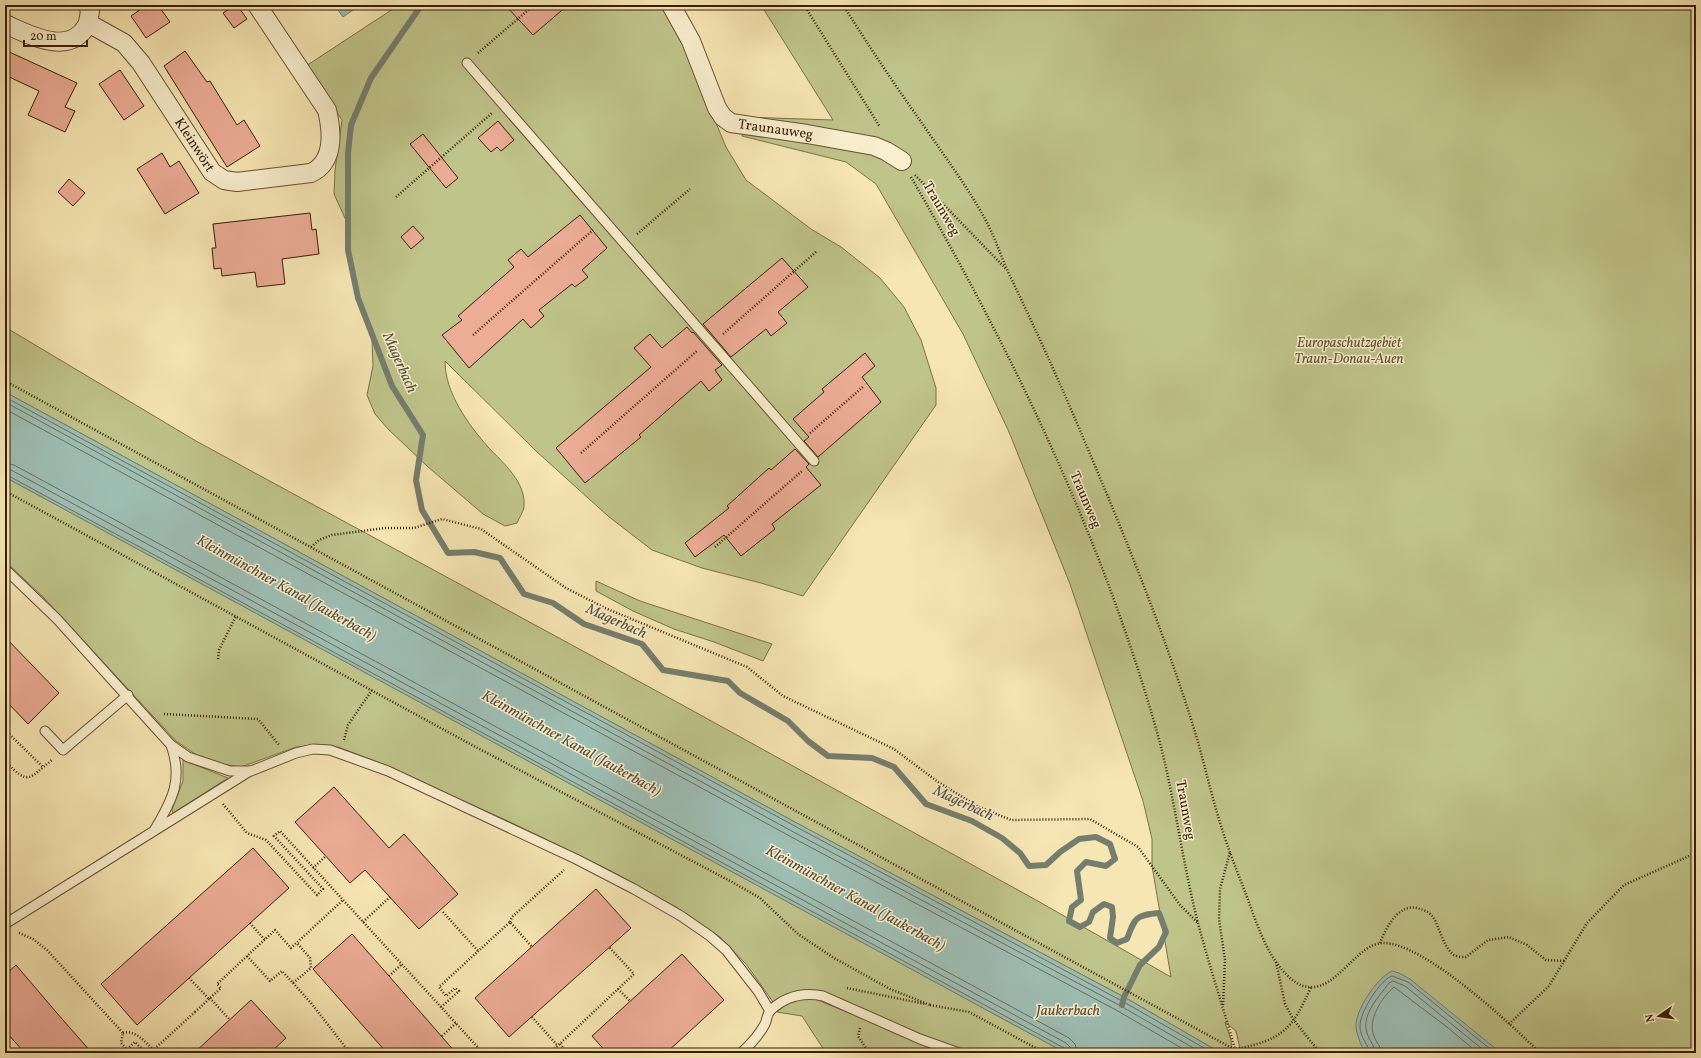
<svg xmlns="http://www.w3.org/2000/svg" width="1701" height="1058" viewBox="0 0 1701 1058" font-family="Vollkorn,serif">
<rect width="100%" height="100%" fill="#f6e6b3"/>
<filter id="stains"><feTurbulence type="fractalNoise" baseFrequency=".005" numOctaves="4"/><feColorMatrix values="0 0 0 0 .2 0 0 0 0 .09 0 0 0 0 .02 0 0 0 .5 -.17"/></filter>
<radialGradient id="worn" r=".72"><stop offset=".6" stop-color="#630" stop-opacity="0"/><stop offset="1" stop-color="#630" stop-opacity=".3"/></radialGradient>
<g fill="#bfc48a" stroke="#7c7148">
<path d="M 399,5 L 662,5 L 679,34 L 726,147 L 746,180 L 811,229 L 841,247 L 880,278 L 904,307 L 921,340 L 936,388 L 936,405 L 803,596 L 761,583 L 702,568 L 652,550 L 608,516 L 536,451 L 445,361 C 445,393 468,424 488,447 C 503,463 526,482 524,506 C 524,511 519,518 517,523 L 505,526 L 483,514 L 427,466 L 388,429 L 375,414 L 367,395 L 373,366 L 372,340 L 361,305 L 348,250 L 349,227 L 334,194 L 335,170 L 342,120 L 306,66 Z"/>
<path d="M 761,5 L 1696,5 L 1696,1053 L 1241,1053 L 1236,1031 L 1225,1022 C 1227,1031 1235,1044 1230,1053 L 1221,1053 L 1124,997 L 804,827 L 5,392 L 5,327 L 196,441 L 675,701 L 1036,900 L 1171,977 L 1152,866 L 1152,839 L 1143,801 L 1070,584 L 1009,432 L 963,334 L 876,184 L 846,162 L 742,136 L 742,117 L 833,120 Z"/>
<path d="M 5,477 L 1066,1053 L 971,1053 L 924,1037 L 814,990 L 804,991 L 773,1002 L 746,964 L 720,937 L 676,907 L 611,871 L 514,824 L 375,761 L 338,747 L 318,745 L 296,747 L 241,767 L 220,764 L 198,756 L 176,741 L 44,598 L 5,561 Z"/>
<path d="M 596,581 L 640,601 L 772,644 L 763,661 L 714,642 L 674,629 L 633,611 L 596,591 Z"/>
<path d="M 183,760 L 228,778 L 173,813 L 172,809 L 183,781 Z"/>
<path d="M 797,999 L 815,999 L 948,1053 L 826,1053 L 802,1016 L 777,1012 L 788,1003 Z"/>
</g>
<g fill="#9ebeb4" stroke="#757e6e">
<path d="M 344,5 L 360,5 L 343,17 L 338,10 Z"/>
<path d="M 5,392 L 804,827 L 1124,997 L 1221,1053 L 1066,1053 L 5,477 Z"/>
<path d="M 1392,971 L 1399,973 L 1410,979 L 1501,1053 L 1370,1053 C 1364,1051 1361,1046 1359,1039 C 1358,1035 1356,1031 1356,1027 C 1355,1010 1377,978 1392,971 Z"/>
</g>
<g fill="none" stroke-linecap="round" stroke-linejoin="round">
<g stroke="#6b6e5c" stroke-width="1">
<path d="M 5,397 L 802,830 L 1122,1001 L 1213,1053"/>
<path d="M 5,402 L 799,835 L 1119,1005 L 1202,1053"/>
<path d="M 5,409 L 797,840 L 1116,1010 L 1190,1053"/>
<path d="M 5,463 L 14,465 L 1069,1038 L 1075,1044 L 1078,1053"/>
<path d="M 5,469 L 11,470 L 1066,1043 L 1070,1047 L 1072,1053"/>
<path d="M 5,474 L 1064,1048 L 1067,1053"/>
<path d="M 1370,1053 C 1369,1046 1360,1037 1360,1027 C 1359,1013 1380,980 1392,976 L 1408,982 L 1495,1053"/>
<path d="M 1375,1053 C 1375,1046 1369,1040 1367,1033 C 1361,1014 1379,997 1389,983 L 1393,981 L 1405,986 L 1487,1053"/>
<path d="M 1381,1053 C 1381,1045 1376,1043 1374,1036 C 1367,1020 1382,997 1394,987 L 1447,1027 L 1478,1053"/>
</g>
<path stroke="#757e6e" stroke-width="6" d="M 418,5 L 418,10 L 371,78 L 351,125 L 348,153 L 348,250 L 358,298 L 392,386 L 423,435 L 416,480 L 422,510 L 448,553 L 474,552 L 500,558 L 524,594 L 553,603 L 584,624 L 642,644 L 663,670 L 728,681 L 740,693 L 788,721 L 808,741 L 828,756 L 872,758 L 894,767 L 926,804 L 972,821 L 1002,838 L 1020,853 L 1029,866 L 1046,865 L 1060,852 L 1079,839 L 1096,837 L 1110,844 L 1115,859 L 1106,866 L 1086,862 L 1077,871 L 1081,900 L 1072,907 L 1069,921 L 1080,927 L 1089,922 L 1093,912 L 1104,904 L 1112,907 L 1113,917 L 1110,938 L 1117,943 L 1127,939 C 1135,917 1136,915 1159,913 L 1166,932 L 1159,947 L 1140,965 L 1124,997 L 1122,1005"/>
</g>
<g fill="#ecac96" stroke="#381e05">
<path d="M 147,5 L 158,5 L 170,22 L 146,38 L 131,16 Z"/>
<path d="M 235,5 L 237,5 L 247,19 L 234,28 L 223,13 Z"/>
<path d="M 505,5 L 568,5 L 533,35 Z"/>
<path d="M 5,50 L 77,83 L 65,107 L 75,111 L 65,132 L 28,115 L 39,91 L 5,75 Z"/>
<path d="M 185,51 L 207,82 L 210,81 L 237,125 L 244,120 L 260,146 L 227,167 L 164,66 Z"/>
<path d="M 120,70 L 144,106 L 124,120 L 99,84 Z"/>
<path d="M 498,121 L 514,140 L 501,151 L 497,147 L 491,152 L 478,138 Z"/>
<path d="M 423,134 L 458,178 L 446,188 L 410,144 Z"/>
<path d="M 162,153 L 170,167 L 179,161 L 199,193 L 165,214 L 137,169 Z"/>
<path d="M 69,179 L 85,193 L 73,206 L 58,192 Z"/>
<path d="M 310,213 L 312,230 L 316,229 L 319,254 L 282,259 L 285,284 L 257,287 L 255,272 L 222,276 L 221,268 L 214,269 L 212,248 L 216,248 L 213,224 Z"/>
<path d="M 580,215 L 607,248 L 582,270 L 588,277 L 575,287 L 572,284 L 539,310 L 544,316 L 531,328 L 523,319 L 469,368 L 442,335 L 462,320 L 458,316 L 514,267 L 508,260 L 521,249 L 528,257 Z"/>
<path d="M 413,226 L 424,238 L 411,249 L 401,237 Z"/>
<path d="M 782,258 L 808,287 L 778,312 L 787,323 L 771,336 L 766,329 L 731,357 L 703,324 Z"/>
<path d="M 687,327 L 692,333 L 693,332 L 722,365 L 715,370 L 722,380 L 709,391 L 701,381 L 639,435 L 641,437 L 585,483 L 556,448 L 651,367 L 634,348 L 650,334 L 662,348 Z"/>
<path d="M 865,353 L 875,366 L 862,377 L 881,402 L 818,457 L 804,441 L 809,437 L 793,419 L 824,392 L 822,389 Z"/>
<path d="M 795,449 L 809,464 L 806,467 L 821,485 L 772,524 L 775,529 L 741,556 L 724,535 L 695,557 L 685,543 L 729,508 L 727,506 L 769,468 L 771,470 Z"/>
<path d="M 5,637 L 59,693 L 28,724 L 5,700 Z"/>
<path d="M 334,787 L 389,848 L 404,834 L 458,894 L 419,929 L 365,870 L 350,883 L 295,822 Z"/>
<path d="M 253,848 L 289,888 L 137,1025 L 101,984 Z"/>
<path d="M 596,889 L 631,928 L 509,1037 L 475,998 Z"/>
<path d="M 352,934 L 389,976 L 456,1053 L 387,1053 L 313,969 Z"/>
<path d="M 682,954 L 724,1000 L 666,1053 L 607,1053 L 592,1036 Z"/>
<path d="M 16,965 L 56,1012 L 92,1053 L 25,1053 L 14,1041 L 5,1030 L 5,975 Z"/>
<path d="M 251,1000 L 286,1038 L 270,1053 L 194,1053 Z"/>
</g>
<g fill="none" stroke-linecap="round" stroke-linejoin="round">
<g stroke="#685030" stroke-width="11">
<g id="service">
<path d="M 467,63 L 814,461"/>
<path d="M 5,569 L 57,619 L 171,745 L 188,757 L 230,771 L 251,771 L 296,753 L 313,749 L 330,750 L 388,771 L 576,859 L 634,889 L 681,916 L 710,936 L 726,950 L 758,991 L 770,1011"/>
<path d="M 45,731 L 63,750 L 128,695"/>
<path d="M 155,829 C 173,799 183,779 171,745"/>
<path d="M 5,924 L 250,771"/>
<path d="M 741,1053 C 750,1045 759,1035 765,1024 C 767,1020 767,1013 771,1010 C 786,996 803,992 823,996 L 920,1039 L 959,1053"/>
</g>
</g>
<g stroke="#685030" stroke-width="20">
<g id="minor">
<path d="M 88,5 L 90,11 L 88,23"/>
<path id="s1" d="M 671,5 L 691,41 L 717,108 L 723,117 L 731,123 L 807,134 L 874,146 L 886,151 L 902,161"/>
<path id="s2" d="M 5,24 C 30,35 71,58 88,23 L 124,43 L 141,63 L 212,172 L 224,180 L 237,182 L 311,173 C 335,162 332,131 327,110 L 257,5"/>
</g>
</g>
<g stroke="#381e05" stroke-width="2.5" stroke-dasharray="1 2" stroke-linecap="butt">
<path d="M 804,5 L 880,127"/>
<path d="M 843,5 C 869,46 896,87 924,126 C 945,157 967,186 985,219 C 995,237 1001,257 1010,276 C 1034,326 1057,376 1079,428 C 1121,527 1163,628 1195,732 C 1205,765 1212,799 1223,832 C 1230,854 1239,876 1247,897 C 1257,924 1267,957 1289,977 C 1328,1013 1352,943 1383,943 C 1423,942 1511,1024 1540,1053"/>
<path d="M 478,53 L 534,5"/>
<path d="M 915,175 L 1006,269"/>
<path d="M 911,177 C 1012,352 1099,531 1155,725 C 1174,790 1181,857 1198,923 C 1209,965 1223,1007 1235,1049"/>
<path d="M 396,197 L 492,113"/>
<path d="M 637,234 L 690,189"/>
<path d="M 723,334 L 817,251"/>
<path d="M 473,335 L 593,230"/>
<path d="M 5,381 L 1241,1053"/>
<path d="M 810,433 L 864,386"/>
<path d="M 581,453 L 698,350"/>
<path d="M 5,491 L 472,745 L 732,882 L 760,898 L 798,934 L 834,958 L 890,989 L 930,1005"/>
<path d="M 311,547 L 319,540 L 332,535 L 385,528 L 414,528 L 442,519 L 481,529 L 566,588 L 605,608 L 747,667 L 783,696 L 894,749 L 938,782 L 977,806 L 1011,820 L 1090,819 L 1138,847 L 1180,905 L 1198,923"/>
<path d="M 715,547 L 802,471"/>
<path d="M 218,659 L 219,650 L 236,616"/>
<path d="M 164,714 L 258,719 L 279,745"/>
<path d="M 5,730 L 43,767"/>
<path d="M 344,740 L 348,725 L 372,690"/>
<path d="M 5,761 C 29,786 28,779 52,760"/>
<path d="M 223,804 L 247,833 L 266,840 L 317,895 L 323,889 L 274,836 L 280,831 L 483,1053"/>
<path d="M 313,868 L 326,856"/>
<path d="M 443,912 L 478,951"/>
<path d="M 363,922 L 390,897"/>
<path d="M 510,922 L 512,917 L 564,870"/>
<path d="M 250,923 L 265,940"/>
<path d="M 19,933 L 33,939 L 47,950 L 123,1033 L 121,1043 L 130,1053"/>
<path d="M 1380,943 C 1386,927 1400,901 1420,909 C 1425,910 1430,913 1433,917 C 1440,928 1443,947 1454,955 C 1457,957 1463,957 1466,957 L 1488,940 L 1509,937 L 1527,945 L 1546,960 L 1564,961"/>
<path d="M 247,956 L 270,981 L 282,971 L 293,983 L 311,968 L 310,958 L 297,943"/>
<path d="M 1276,962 L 1285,1004 L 1293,1019 L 1320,1053"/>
<path d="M 389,976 L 402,964"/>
<path d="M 189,978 L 209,999"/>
<path d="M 293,983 L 311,1003 L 350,1053"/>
<path d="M 847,988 L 925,1004"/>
<path d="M 618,989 L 630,1001"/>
<path d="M 210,998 L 230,1020"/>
<path d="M 930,1005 L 969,1012 L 1045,1053"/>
<path d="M 1223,1005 L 1225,960 L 1219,919 L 1220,889 L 1230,852"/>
<path d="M 441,1007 L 459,991 L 455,988 L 446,996 L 439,987 L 510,922 L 532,947"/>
<path d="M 195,1012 L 221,988 L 217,984 L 275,930 L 291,948 L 343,900"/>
<path d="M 532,1017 L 558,1046"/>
<path d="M 1509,1024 L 1549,986 L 1587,923 L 1624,885 L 1696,853"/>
<path d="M 860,1028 L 858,1036 L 869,1053"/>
<path d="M 123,1033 C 137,1029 147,1045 157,1053"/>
<path d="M 442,1036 L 456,1023"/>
<path d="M 5,1037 L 8,1034"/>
<path d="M 560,1044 L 568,1053"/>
<path d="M 127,1049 L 135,1042 L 146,1053"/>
<path d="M 1236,1049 C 1282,1040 1292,1030 1311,987"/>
<path d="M 550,1053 L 634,974 L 609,947"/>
</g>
<use href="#service" stroke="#f9efce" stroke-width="9"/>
<use href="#minor" stroke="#f9efce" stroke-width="18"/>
<path stroke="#381e05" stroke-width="2.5" stroke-dasharray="1 2" stroke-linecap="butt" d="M 150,1053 L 195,1012"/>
</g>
<g text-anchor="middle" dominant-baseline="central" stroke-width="3" stroke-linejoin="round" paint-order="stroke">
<g font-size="14" fill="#381e05" stroke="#f9efce">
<text stroke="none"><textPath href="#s1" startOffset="179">Traunauweg</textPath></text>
<text stroke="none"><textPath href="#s2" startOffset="259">Kleinwört</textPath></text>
<text transform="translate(941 209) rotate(60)">Traunweg</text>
<text transform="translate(1085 500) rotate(67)">Traunweg</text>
<text transform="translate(1185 810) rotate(80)">Traunweg</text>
</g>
<g font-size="14" font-style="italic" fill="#60502d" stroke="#f9efce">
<text x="1349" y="343">Europaschutzgebiet<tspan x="1349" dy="16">Traun-Donau-Auen</tspan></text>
</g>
<g font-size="15" font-style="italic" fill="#574e3a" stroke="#f9efce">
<text transform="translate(399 363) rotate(66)">Magerbach</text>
<text transform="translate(286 589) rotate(29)">Kleinmünchner Kanal (Jaukerbach)</text>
<text transform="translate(616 622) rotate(24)">Magerbach</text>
<text transform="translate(571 744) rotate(29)">Kleinmünchner Kanal (Jaukerbach)</text>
<text transform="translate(963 804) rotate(25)">Magerbach</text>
<text transform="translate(855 899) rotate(29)">Kleinmünchner Kanal (Jaukerbach)</text>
<text x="1068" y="1011">Jaukerbach</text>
</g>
</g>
<rect width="1701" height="1058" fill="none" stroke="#f6e6b3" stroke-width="20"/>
<rect x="6" y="6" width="1689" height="1046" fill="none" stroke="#381e05" stroke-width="2"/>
<rect x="10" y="10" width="1681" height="1038" fill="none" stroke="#381e05"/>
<g transform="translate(1659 1016) rotate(257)" stroke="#f9efce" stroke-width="3" paint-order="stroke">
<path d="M0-3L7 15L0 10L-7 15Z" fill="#381e05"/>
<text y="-6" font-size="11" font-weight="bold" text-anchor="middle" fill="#381e05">N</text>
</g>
<path d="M24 40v6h63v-6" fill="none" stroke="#381e05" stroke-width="2"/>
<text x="30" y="40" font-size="12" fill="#381e05" stroke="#f9efce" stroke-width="3" paint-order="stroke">20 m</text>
<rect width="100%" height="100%" filter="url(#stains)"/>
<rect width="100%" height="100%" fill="url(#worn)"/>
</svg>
